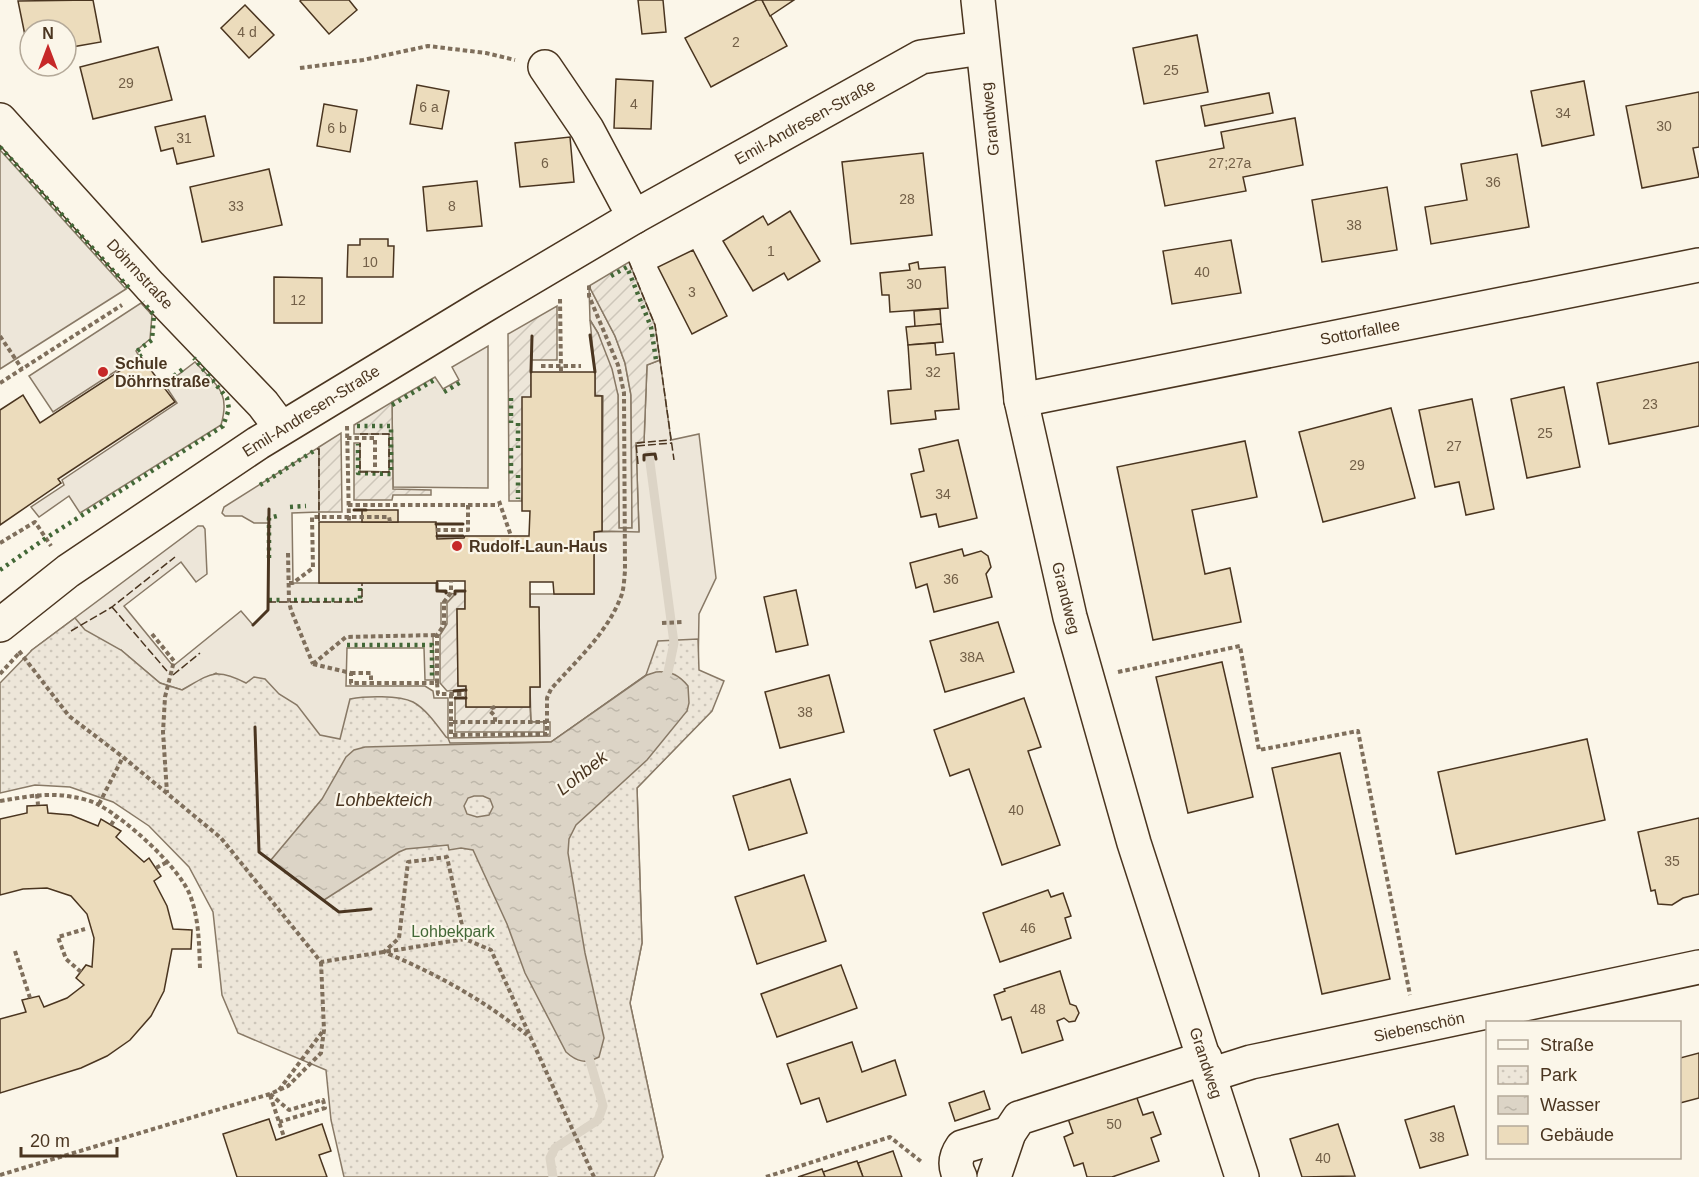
<svg xmlns="http://www.w3.org/2000/svg" width="1699" height="1177" viewBox="0 0 1699 1177" font-family="Arial,sans-serif">
<defs>
<pattern id="park-dots" width="8" height="8" patternUnits="userSpaceOnUse" patternTransform="scale(1.5)"><rect width="8" height="8" fill="#ede6d9"/><path d="M2 2h.1M6 6h.1" fill="none" stroke="#cdc6ba" stroke-width="1.8" stroke-linecap="round"/></pattern>
<pattern id="garden-furrows" width="10" height="10" patternUnits="userSpaceOnUse" patternTransform="scale(1.5)"><rect width="10" height="10" fill="#ede6d9"/><path d="M-1 1l2-2M0 10L10 0M9 11l2-2" fill="none" stroke="#cdc6ba"/></pattern>
<pattern id="water-ripples" width="26" height="14" patternUnits="userSpaceOnUse" patternTransform="scale(1.5)"><rect width="26" height="14" fill="#dcd4c6"/><path d="M2 4q2-2 4 0t4 0M15 11q2-2 4 0t4 0" fill="none" stroke="#beb7aa"/></pattern>
</defs>
<rect width="100%" height="100%" fill="#fbf6e9"/>
<g fill="#ede6d9" stroke="#887966" stroke-width="1.5">
<path d="M 0,150 L 126,289 L 0,369 Z"/>
<path d="M 589,286 L 615,336 L 625,363 L 631,395 L 632,528 L 619,528 L 618,395 L 598,333 L 590,320 Z"/>
<path d="M 141,303 L 152,315 L 150,339 L 136,351 L 139,356 L 53,412 L 29,376 Z"/>
<path d="M 488,346 L 488,488 L 393,487 L 392,402 L 435,377 L 443,389 L 459,380 L 452,367 Z"/>
<path d="M 660,360 L 671,440 L 699,434 L 716,578 L 699,614 L 698,671 L 711,711 L 637,788 L 642,943 L 630,1003 L 663,1157 L 654,1177 L 602,1086 L 646,675 L 551,742 L 346,757 L 216,673 L 182,690 L 160,683 L 121,650 L 32,650 L 198,526 L 203,526 L 205,529 L 207,574 L 196,582 L 181,562 L 124,606 L 173,666 L 241,611 L 253,625 L 268,610 L 268,523 L 254,523 L 242,516 L 225,516 L 222,513 L 224,507 L 319,447 L 319,512 L 292,513 L 293,583 L 437,583 L 437,591 L 455,594 L 447,603 L 441,603 L 441,624 L 447,624 L 440,635 L 433,636 L 434,680 L 425,680 L 424,648 L 347,648 L 346,686 L 425,686 L 433,691 L 434,698 L 448,698 L 448,738 L 550,736 L 550,722 L 531,722 L 530,687 L 540,687 L 539,608 L 530,607 L 530,594 L 594,594 L 594,532 L 639,531 L 636,443 L 644,442 L 647,365 Z"/>
<path d="M 195,362 C 216,385 231,391 221,425 L 80,513 L 69,496 L 39,517 L 31,507 L 64,485 L 62,480 L 177,403 L 165,385 Z"/>
</g>
<path fill="url(#park-dots)" stroke="#887966" stroke-width="1.5" d="M 75,618 L 85,630 L 121,650 L 160,683 L 182,690 C 210,674 215,667 246,683 L 254,677 L 265,679 L 279,694 L 297,705 L 320,735 L 340,739 L 350,699 C 365,696 399,695 413,702 C 426,709 437,725 446,737 L 448,738 L 450,743 L 551,742 L 646,675 L 658,641 L 698,639 L 699,670 L 724,681 L 712,711 L 637,788 L 642,943 L 630,1003 L 663,1157 L 654,1177 L 344,1177 L 331,1120 L 326,1070 L 238,1033 L 222,995 L 213,912 L 189,867 L 149,826 L 113,802 L 70,787 L 35,785 L 0,793 L 0,683 L 32,650 Z"/>
<g fill="url(#garden-furrows)" stroke="#887966" stroke-width="1.5">
<path d="M 629,262 L 655,325 L 660,360 L 647,365 L 644,442 L 636,443 L 639,532 L 602,531 L 603,396 L 595,395 L 595,372 L 590,320 L 598,333 L 612,369 L 618,395 L 619,528 L 632,528 L 631,395 L 625,363 L 615,336 L 589,286 Z"/>
<path d="M 557,306 L 557,360 L 531,360 L 531,397 L 522,501 L 509,501 L 508,334 Z"/>
<path d="M 392,402 L 393,489 L 431,490 L 431,495 L 393,495 L 392,500 L 354,500 L 354,443 L 360,443 L 360,471 L 389,472 L 389,434 L 354,434 L 354,425 Z"/>
<path d="M 341,433 L 342,512 L 319,512 L 319,447 Z"/>
<path d="M 455,591 L 465,591 L 465,609 L 457,609 L 458,686 L 466,686 L 466,690 L 447,691 L 440,683 L 440,635 L 447,624 L 447,603 L 455,594 Z"/>
<path d="M 455,698 L 466,698 L 466,707 L 530,707 L 531,722 L 544,722 L 544,732 L 455,732 Z"/>
</g>
<path fill="url(#water-ripples)" stroke="#887966" stroke-width="1.5" fill-rule="evenodd" d="M 656,672 C 671,671 679,675 688,686 L 689,703 L 687,711 L 647,760 L 576,825 L 569,839 L 568,853 L 585,953 L 604,1038 L 599,1057 C 586,1064 577,1062 566,1052 L 525,973 L 507,924 L 473,850 L 461,848 L 449,850 L 448,845 L 406,849 L 399,852 L 324,900 L 271,860 L 322,799 L 346,757 L 354,750 L 365,747 L 551,742 L 647,675 ZM 474,796 L 483,796 L 490,799 L 493,807 L 489,815 L 477,817 L 467,814 L 464,806 L 468,798 Z"/>
<g fill="none" stroke-linecap="round" stroke-linejoin="round">
<g stroke="#dcd4c6" stroke-width="9">
<path d="M 649,455 L 674,643 L 668,672 L 661,682"/>
<path d="M 553,1177 L 550,1158 L 555,1148 L 598,1120 L 603,1106 L 587,1051"/>
</g>
</g>
<g fill="#ecdcbc" stroke="#4a3520" stroke-width="1.5">
<path d="M 93,0 L 101,42 L 66,48 L 66,30 L 30,30 L 29,55 L 18,1 Z"/>
<path d="M 301,0 L 349,0 L 357,10 L 329,34 L 300,1 Z"/>
<path d="M 638,0 L 663,0 L 666,32 L 642,34 Z"/>
<path d="M 757,0 L 762,0 L 787,46 L 711,87 L 685,38 Z"/>
<path d="M 762,0 L 794,0 L 770,16 Z"/>
<path d="M 245,5 L 274,35 L 249,58 L 221,28 Z"/>
<path d="M 1197,35 L 1208,92 L 1144,104 L 1133,48 Z"/>
<path d="M 158,47 L 172,100 L 93,119 L 80,67 Z"/>
<path d="M 616,79 L 653,81 L 651,129 L 614,128 Z"/>
<path d="M 1584,81 L 1594,135 L 1542,146 L 1531,91 Z"/>
<path d="M 417,85 L 449,91 L 442,129 L 410,124 Z"/>
<path d="M 1699,92 L 1699,147 L 1693,148 L 1699,177 L 1642,188 L 1626,106 Z"/>
<path d="M 1269,93 L 1273,113 L 1205,126 L 1201,106 Z"/>
<path d="M 324,104 L 357,110 L 350,152 L 317,146 Z"/>
<path d="M 205,116 L 214,156 L 177,164 L 173,148 L 161,151 L 155,127 Z"/>
<path d="M 1295,118 L 1303,165 L 1243,177 L 1246,191 L 1165,206 L 1156,161 L 1224,148 L 1221,132 Z"/>
<path d="M 570,137 L 574,182 L 520,187 L 515,143 Z"/>
<path d="M 923,153 L 932,235 L 851,244 L 842,162 Z"/>
<path d="M 1517,154 L 1529,227 L 1431,244 L 1425,207 L 1467,200 L 1461,164 Z"/>
<path d="M 269,169 L 282,225 L 202,242 L 190,187 Z"/>
<path d="M 477,181 L 482,226 L 427,231 L 423,187 Z"/>
<path d="M 1387,187 L 1397,250 L 1322,262 L 1312,200 Z"/>
<path d="M 790,211 L 820,261 L 788,280 L 784,273 L 753,291 L 723,241 L 763,216 L 768,225 Z"/>
<path d="M 360,239 L 388,239 L 388,246 L 394,246 L 393,277 L 347,277 L 348,245 L 360,245 Z"/>
<path d="M 1231,240 L 1241,293 L 1172,304 L 1163,251 Z"/>
<path d="M 693,250 L 727,316 L 692,334 L 658,267 Z"/>
<path d="M 918,262 L 919,269 L 945,267 L 948,308 L 890,312 L 889,295 L 882,295 L 880,273 L 910,270 L 909,264 Z"/>
<path d="M 274,277 L 322,278 L 322,323 L 274,323 Z"/>
<path d="M 940,309 L 941,324 L 915,327 L 914,311 Z"/>
<path d="M 941,324 L 943,342 L 908,345 L 906,327 Z"/>
<path d="M 935,343 L 936,355 L 954,353 L 959,409 L 935,411 L 936,419 L 891,424 L 888,391 L 911,389 L 908,345 Z"/>
<path d="M 141,357 L 175,402 L 58,479 L 61,483 L 0,525 L 0,410 L 23,395 L 40,423 Z"/>
<path d="M 1699,362 L 1699,426 L 1609,444 L 1597,383 Z"/>
<path d="M 531,372 L 595,372 L 595,396 L 602,396 L 602,531 L 594,532 L 594,594 L 554,594 L 553,582 L 530,582 L 530,607 L 539,607 L 540,687 L 530,687 L 530,707 L 466,707 L 466,686 L 458,686 L 457,609 L 465,609 L 465,581 L 437,581 L 437,583 L 319,583 L 319,522 L 436,522 L 437,539 L 464,538 L 465,536 L 529,536 L 530,511 L 522,511 L 522,397 L 531,397 Z"/>
<path d="M 1564,387 L 1580,467 L 1527,478 L 1511,399 Z"/>
<path d="M 1472,399 L 1494,509 L 1466,515 L 1459,482 L 1435,487 L 1419,410 Z"/>
<path d="M 1391,408 L 1415,498 L 1323,522 L 1299,432 Z"/>
<path d="M 958,440 L 977,518 L 939,527 L 936,514 L 921,517 L 911,474 L 924,471 L 919,449 Z"/>
<path d="M 1245,441 L 1257,497 L 1192,510 L 1205,574 L 1230,568 L 1241,622 L 1153,640 L 1117,467 Z"/>
<rect x="362" y="510" width="36" height="12"/>
<path d="M 962,549 L 964,556 L 981,551 L 988,556 L 991,567 L 986,574 L 992,597 L 934,612 L 927,584 L 916,588 L 910,563 Z"/>
<path d="M 796,590 L 808,645 L 776,652 L 764,597 Z"/>
<path d="M 998,622 L 1014,672 L 945,692 L 930,641 Z"/>
<path d="M 1222,662 L 1253,797 L 1188,813 L 1156,677 Z"/>
<path d="M 829,675 L 844,732 L 780,748 L 765,692 Z"/>
<path d="M 1024,698 L 1041,747 L 1028,751 L 1060,845 L 1002,865 L 969,769 L 950,776 L 934,730 Z"/>
<path d="M 1587,739 L 1605,820 L 1456,854 L 1438,772 Z"/>
<path d="M 1340,753 L 1390,979 L 1322,994 L 1272,768 Z"/>
<path d="M 790,779 L 807,833 L 749,850 L 733,796 Z"/>
<path d="M 47,805 L 48,813 L 71,815 L 98,826 L 101,819 L 121,831 L 116,837 L 144,862 L 149,858 L 161,876 L 154,881 L 167,906 L 173,929 L 192,930 L 191,949 L 172,949 L 164,991 L 151,1016 L 130,1040 L 107,1056 L 81,1068 L 0,1093 L 0,1019 L 26,1012 L 22,1000 L 39,996 L 44,1007 L 67,998 L 84,985 L 76,978 L 86,965 L 92,967 L 94,938 L 87,914 L 71,896 L 47,888 L 23,889 L 0,895 L 0,819 L 27,813 L 27,806 Z"/>
<path d="M 1699,818 L 1699,894 L 1683,898 L 1672,905 L 1658,904 L 1655,890 L 1651,891 L 1638,832 Z"/>
<path d="M 804,875 L 826,941 L 757,964 L 735,897 Z"/>
<path d="M 1048,890 L 1051,897 L 1063,893 L 1071,916 L 1065,918 L 1071,938 L 1000,962 L 983,913 Z"/>
<path d="M 841,965 L 857,1008 L 777,1037 L 761,994 Z"/>
<path d="M 1060,971 L 1070,1004 L 1076,1006 L 1079,1013 L 1075,1021 L 1069,1022 L 1064,1018 L 1057,1021 L 1063,1040 L 1022,1053 L 1011,1017 L 1002,1020 L 994,995 L 1005,991 L 1004,989 Z"/>
<path d="M 852,1042 L 862,1072 L 895,1060 L 906,1095 L 827,1122 L 819,1098 L 801,1104 L 787,1064 Z"/>
<path d="M 1699,1053 L 1699,1098 L 1680,1103 L 1680,1058 Z"/>
<path d="M 1133,1087 L 1143,1115 L 1153,1112 L 1161,1134 L 1151,1138 L 1159,1161 L 1112,1177 L 1087,1177 L 1083,1163 L 1074,1166 L 1064,1137 L 1073,1133 L 1065,1110 Z"/>
<path d="M 984,1091 L 990,1109 L 955,1121 L 949,1103 Z"/>
<path d="M 1454,1106 L 1468,1155 L 1420,1168 L 1405,1120 Z"/>
<path d="M 269,1119 L 276,1140 L 322,1124 L 331,1151 L 319,1155 L 327,1177 L 237,1177 L 223,1134 Z"/>
<path d="M 1338,1124 L 1355,1176 L 1302,1177 L 1290,1139 Z"/>
<path d="M 893,1151 L 902,1177 L 863,1177 L 858,1163 Z"/>
<path d="M 857,1161 L 863,1177 L 825,1177 L 823,1172 Z"/>
<path d="M 822,1169 L 825,1177 L 798,1177 Z"/>
</g>
<g fill="none" stroke-linecap="round" stroke-linejoin="round">
<g stroke="#4a3520" stroke-width="36">
<g id="minor">
<path d="M 978,0 L 1021,400 L 1070,617 L 1134,843 L 1242,1177"/>
<path d="M 545,67 L 587,129 L 634,217"/>
<path d="M 0,120 L 150,286 L 263,404 L 281,428"/>
<path d="M 1021,400 L 1699,265"/>
<path d="M 0,625 L 68,571 L 258,443 L 482,307 L 634,217 L 921,57 L 982,48"/>
<path d="M 1210,1075 L 1251,1062 L 1699,967"/>
<path d="M 960,1177 C 954,1166 955,1157 962,1147 L 1009,1133"/>
<path d="M 994,1177 L 1009,1133 L 1019,1118 L 1205,1058"/>
</g>
</g>
<g stroke="#7f6f5c" stroke-width="4" stroke-dasharray="4.5 3" stroke-linecap="butt">
<path d="M 300,68 L 363,60 L 428,46 L 486,53 L 515,60"/>
<path d="M 560,299 L 561,372"/>
<path d="M 0,336 L 22,369"/>
<path d="M 541,366 L 581,366"/>
<path d="M 0,383 L 122,305"/>
<path d="M 347,426 L 349,522"/>
<path d="M 347,438 L 375,438 L 375,470"/>
<path d="M 499,501 L 511,536"/>
<path d="M 348,505 L 499,505"/>
<path d="M 436,530 L 468,530 L 468,505"/>
<path d="M 0,543 L 35,522 L 51,546"/>
<path d="M 288,553 L 289,602 L 291,610 L 313,664"/>
<path d="M 289,583 L 293,583 L 313,568 L 312,517 L 389,517 L 390,522"/>
<path d="M 662,623 L 683,622"/>
<path d="M 152,634 L 174,661 L 165,697 L 163,732 L 167,793"/>
<path d="M 19,651 L 69,716 L 123,757 L 221,838 L 321,962 L 465,939 L 491,950 L 594,1177"/>
<path d="M 313,664 L 351,673 L 351,683 L 437,683 L 438,694 L 466,694"/>
<path d="M 313,664 L 346,637 L 437,635"/>
<path d="M 1118,672 L 1240,646 L 1259,750 L 1358,731 L 1410,995"/>
<path d="M 351,673 L 371,673 L 371,683"/>
<path d="M 0,674 L 20,652"/>
<path d="M 437,683 L 437,635 L 444,625 L 444,602 L 451,593 L 451,581"/>
<path d="M 451,694 L 451,722 L 547,722"/>
<path d="M 495,707 L 492,708 L 490,711 L 495,716 L 495,722"/>
<path d="M 451,722 L 451,735 L 547,734 L 547,698 L 551,689 C 576,661 606,634 620,599 C 624,591 624,580 625,571 L 624,393 L 618,365 L 589,296 L 589,283"/>
<path d="M 37,794 L 38,805"/>
<path d="M 0,801 C 25,797 48,792 73,797 C 81,798 92,801 99,805 C 127,820 178,866 190,895 C 199,919 199,943 200,968"/>
<path d="M 99,804 L 123,757"/>
<path d="M 111,825 L 116,817"/>
<path d="M 156,868 L 167,862"/>
<path d="M 465,939 L 447,857 L 408,862 L 399,938 L 384,952 C 437,974 482,999 527,1035"/>
<path d="M 15,951 L 30,998"/>
<path d="M 81,972 L 66,959 L 58,937 L 85,929"/>
<path d="M 279,1090 L 323,1031"/>
<path d="M 270,1094 L 289,1110 L 323,1100 L 325,1108 L 279,1122"/>
<path d="M 270,1095 L 284,1137"/>
<path d="M 0,1175 L 270,1094 L 288,1086 L 321,1053 L 324,1030 L 321,962"/>
<path d="M 766,1177 L 890,1137 L 923,1163"/>
</g>
<use href="#minor" stroke="#fbf6e9" stroke-width="33"/>
<g stroke="#436837" stroke-width="4.5" stroke-dasharray="3 4.5" stroke-linecap="butt">
<path d="M 0,147 L 130,289"/>
<path d="M 611,276 L 627,267 L 651,327 L 656,360"/>
<path d="M 141,357 L 137,351 L 152,340 L 154,315 L 143,302"/>
<path d="M 162,385 L 183,369"/>
<path d="M 444,392 L 461,382"/>
<path d="M 511,398 L 511,423"/>
<path d="M 392,405 L 434,380"/>
<path d="M 518,423 L 518,448"/>
<path d="M 357,426 L 391,426 L 391,474 L 358,473 L 358,444"/>
<path d="M 511,448 L 511,474"/>
<path d="M 518,475 L 518,499"/>
<path d="M 260,485 L 317,449"/>
<path d="M 290,507 L 306,506"/>
<path d="M 269,558 L 269,518 L 281,515"/>
<path d="M 0,570 L 46,538 L 223,426 L 229,409 L 227,398 L 194,358"/>
<path d="M 269,600 L 284,600"/>
<path d="M 294,600 L 360,600 L 360,584"/>
<path d="M 347,645 L 432,645 L 432,677"/>
</g>
<g stroke="#4a3520" stroke-width="1.5" stroke-dasharray="8 3" stroke-linecap="butt">
<path d="M 629,262 L 655,325 L 674,460"/>
<path d="M 360,434 L 389,434 L 389,472 L 360,472 L 360,443"/>
<path d="M 637,446 L 672,443"/>
<path d="M 317,449 L 319,449 L 319,522"/>
<path d="M 638,464 L 636,443 L 671,440"/>
<path d="M 268,602 L 362,602 L 362,583"/>
<path d="M 112,607 L 167,671"/>
<path d="M 71,631 L 112,607 L 175,557"/>
<path d="M 173,675 L 200,653"/>
</g>
<g stroke="#4a3520" stroke-width="3">
<path d="M 590,335 L 595,372"/>
<path d="M 531,372 L 532,336"/>
<path d="M 644,460 L 644,455 L 655,454 L 656,459"/>
<path d="M 354,510 L 366,510"/>
<path d="M 436,524 L 463,524"/>
<path d="M 437,536 L 463,536"/>
<path d="M 437,583 L 437,591 L 446,591 L 446,593"/>
<path d="M 455,594 L 455,591 L 465,591"/>
<path d="M 253,625 L 268,610 L 269,509"/>
<path d="M 454,691 L 466,690"/>
<path d="M 455,698 L 466,698"/>
<path d="M 255,727 L 259,852 L 339,912 L 371,909"/>
</g>
</g>
<g fill="#c62828" stroke="#fbf6e9" stroke-width="2">
<circle cx="103" cy="372" r="6"/>
<circle cx="457" cy="546" r="6"/>
</g>
<g text-anchor="middle" dominant-baseline="central" stroke-width="4.5" stroke-linejoin="round" paint-order="stroke">
<g font-size="14" fill="#725f47">
<text x="247" y="32">4 d</text>
<text x="736" y="42">2</text>
<text x="1171" y="70">25</text>
<text x="126" y="83">29</text>
<text x="634" y="104">4</text>
<text x="429" y="107">6 a</text>
<text x="1563" y="113">34</text>
<text x="1664" y="126">30</text>
<text x="337" y="128">6 b</text>
<text x="184" y="138">31</text>
<text x="545" y="163">6</text>
<text x="1230" y="163">27;27a</text>
<text x="1493" y="182">36</text>
<text x="907" y="199">28</text>
<text x="236" y="206">33</text>
<text x="452" y="206">8</text>
<text x="1354" y="225">38</text>
<text x="771" y="251">1</text>
<text x="370" y="262">10</text>
<text x="1202" y="272">40</text>
<text x="914" y="284">30</text>
<text x="692" y="292">3</text>
<text x="298" y="300">12</text>
<text x="933" y="372">32</text>
<text x="1650" y="404">23</text>
<text x="1545" y="433">25</text>
<text x="1454" y="446">27</text>
<text x="1357" y="465">29</text>
<text x="943" y="494">34</text>
<text x="951" y="579">36</text>
<text x="972" y="657">38A</text>
<text x="805" y="712">38</text>
<text x="1016" y="810">40</text>
<text x="1672" y="861">35</text>
<text x="1028" y="928">46</text>
<text x="1038" y="1009">48</text>
<text x="1114" y="1124">50</text>
<text x="1437" y="1137">38</text>
<text x="1323" y="1158">40</text>
</g>
<g font-size="16" fill="#4a3520" stroke="#fbf6e9">
<text transform="translate(990 119) rotate(-96)">Grandweg</text>
<text transform="translate(805 122) rotate(-29)">Emil-Andresen-Straße</text>
<text transform="translate(140 274) rotate(47)">Döhrnstraße</text>
<text transform="translate(1360 332) rotate(-11)">Sottorfallee</text>
<text transform="translate(311 411) rotate(-32)">Emil-Andresen-Straße</text>
<text transform="translate(1066 598) rotate(76)">Grandweg</text>
<text transform="translate(1419 1027) rotate(-12)">Siebenschön</text>
<text transform="translate(1206 1063) rotate(72)">Grandweg</text>
</g>
<g font-size="16" font-weight="bold" fill="#4a3520" stroke="#fbf6e9" text-anchor="start">
<text x="115" y="363">Schule<tspan x="115" dy="18">Döhrnstraße</tspan></text>
<text x="469" y="546">Rudolf-Laun-Haus</text>
</g>
<g font-size="16" fill="#436837" stroke="#fbf6e9">
<text x="453" y="931">Lohbekpark</text>
</g>
<g font-size="18" font-style="italic" fill="#4a3520" stroke="#fbf6e9">
<text transform="translate(582 773) rotate(-38)">Lohbek</text>
<text x="384" y="800">Lohbekteich</text>
</g>
</g>
<rect x="1486" y="1021" width="195" height="138" fill="#fbf6e9" stroke="#b4a999" stroke-width="1.5"/>
<rect x="1498" y="1040" width="30" height="9" fill="#fbf6e9" stroke="#b4a999" stroke-width="1.5"/>
<text x="1540" y="1051" font-size="18" fill="#4a3520">Straße</text>
<rect x="1498" y="1066" width="30" height="18" fill="url(#park-dots)" stroke="#b4a999" stroke-width="1.5"/>
<text x="1540" y="1081" font-size="18" fill="#4a3520">Park</text>
<rect x="1498" y="1096" width="30" height="18" fill="url(#water-ripples)" stroke="#b4a999" stroke-width="1.5"/>
<text x="1540" y="1111" font-size="18" fill="#4a3520">Wasser</text>
<rect x="1498" y="1126" width="30" height="18" fill="#ecdcbc" stroke="#b4a999" stroke-width="1.5"/>
<text x="1540" y="1141" font-size="18" fill="#4a3520">Gebäude</text>
<g transform="translate(48 48)"><circle r="28" fill="#fbf6e9" stroke="#b4a999" stroke-width="1.5"/>
<path d="M0-4.5L10 22L0 15L-10 22Z" fill="#c62828"/>
<text y="-9" font-size="16" font-weight="bold" text-anchor="middle" fill="#4a3520">N</text>
</g>
<path d="M21 1147v9h96v-9" fill="none" stroke="#4a3520" stroke-width="3"/>
<text x="30" y="1147" font-size="18" fill="#4a3520" stroke="#fbf6e9" stroke-width="4.5" paint-order="stroke">20 m</text>
</svg>
